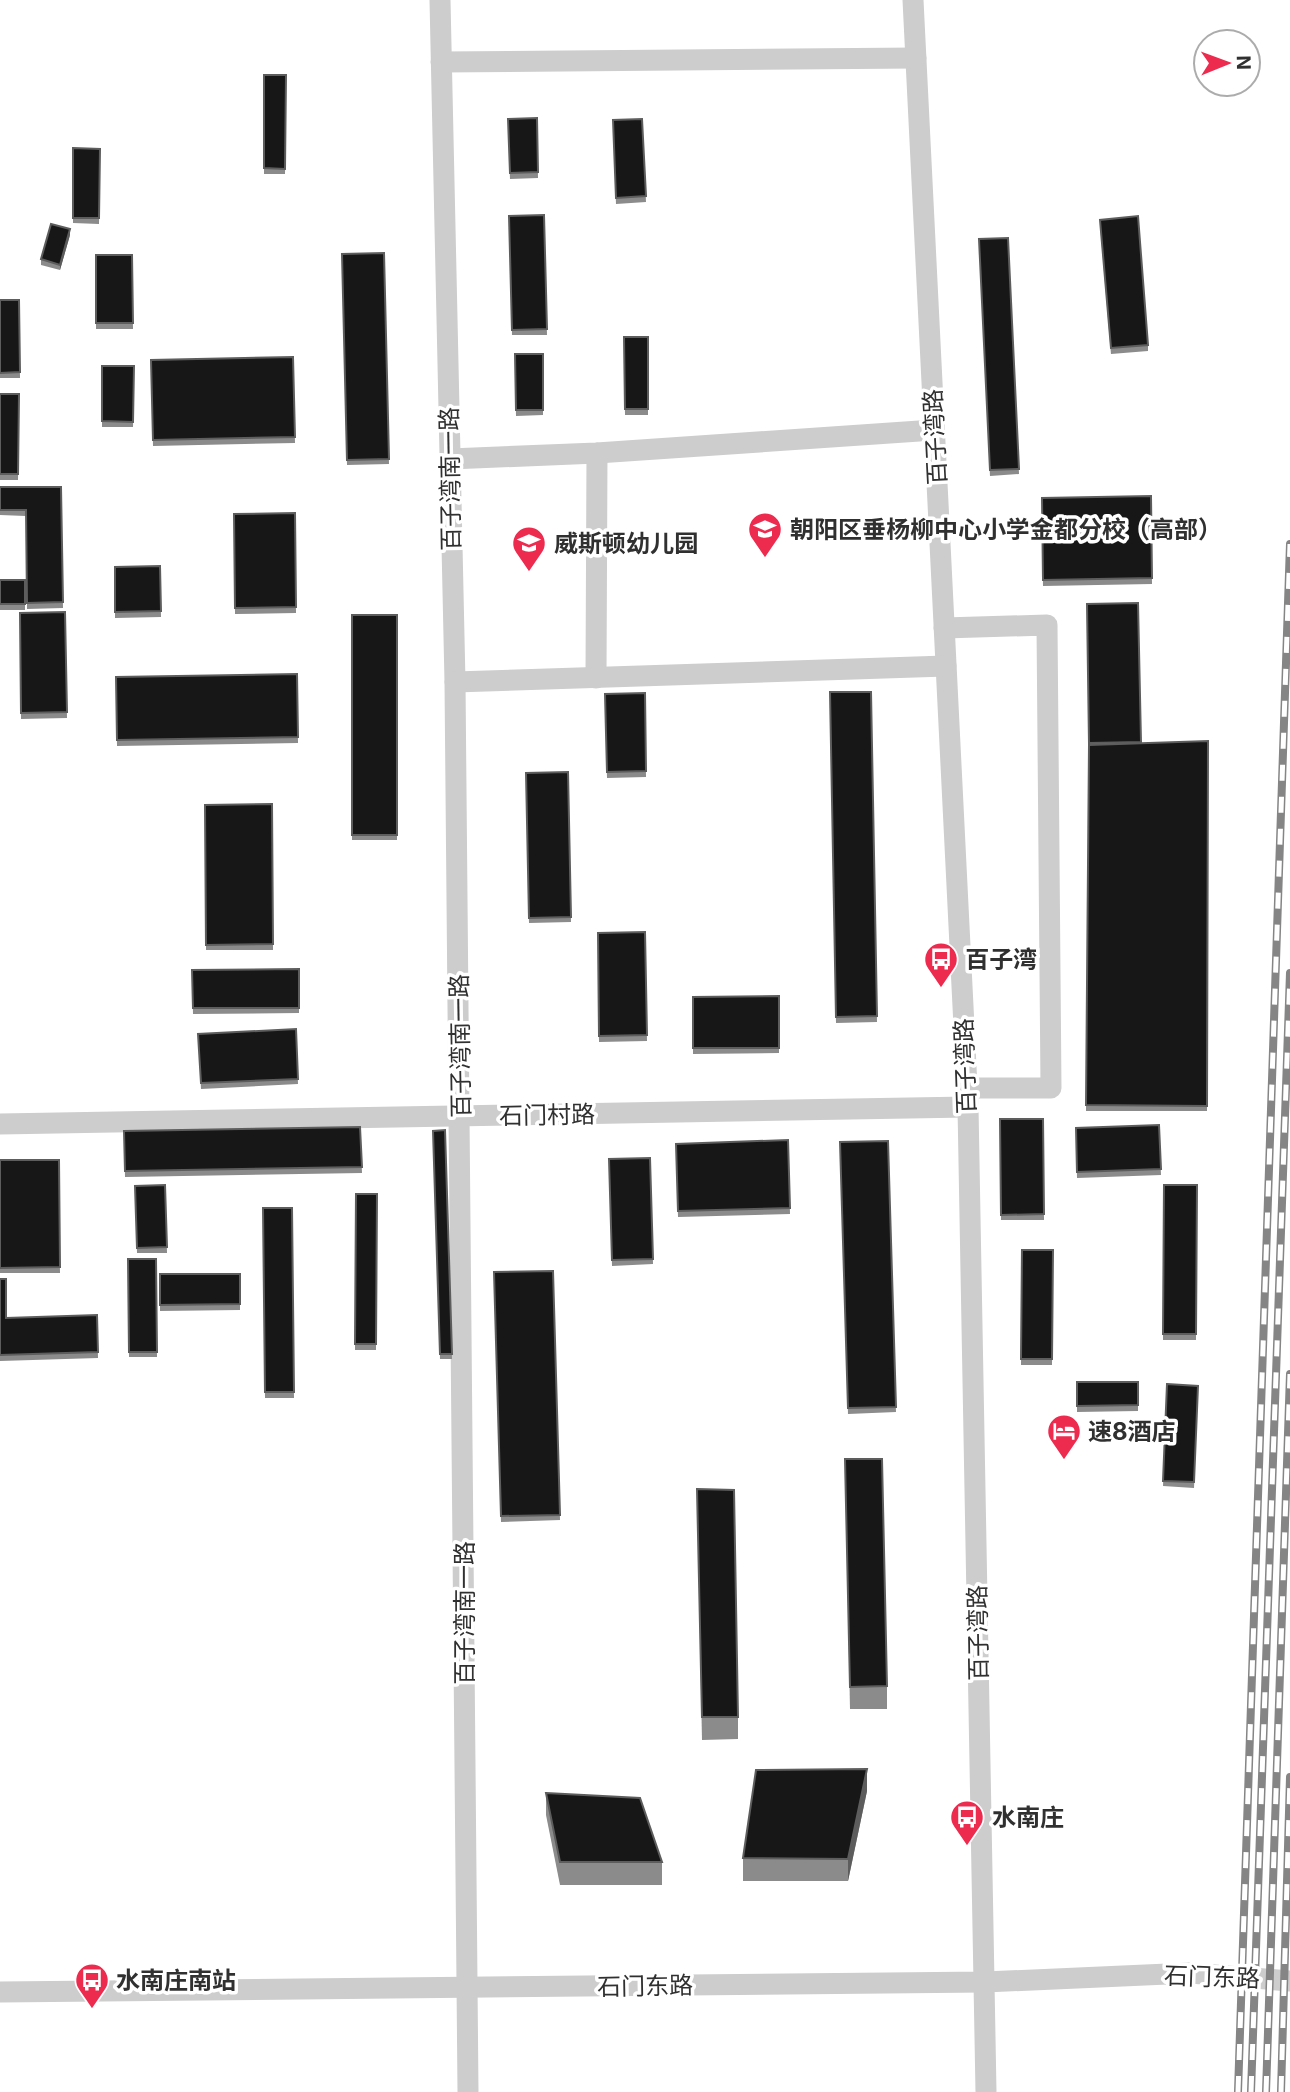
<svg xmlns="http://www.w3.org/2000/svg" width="1290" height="2092" viewBox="0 0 1290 2092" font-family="Inter,'Noto Sans SC',sans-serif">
<rect width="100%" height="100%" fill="#fff"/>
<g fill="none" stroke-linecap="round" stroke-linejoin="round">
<g stroke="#cdcdcd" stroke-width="21">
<path d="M 440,0 L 455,682 L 468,2092"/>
<path d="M 913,0 L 968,1107 L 986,2092"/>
<path d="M 441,62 L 916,58"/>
<path d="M 450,459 L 597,453 L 934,430"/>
<path d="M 944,628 L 1047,625 L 1051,1088 L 967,1088"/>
<path d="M 596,678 L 597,453"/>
<path d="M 455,682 L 946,666"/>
<path d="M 0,1124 L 968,1107"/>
<path d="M 0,1992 L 985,1982 L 1190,1973 L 1290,1981"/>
</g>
<g stroke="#858585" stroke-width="8">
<g id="rail">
<path d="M 1238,2092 L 1290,544"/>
<path d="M 1251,2092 L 1290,973"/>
<path d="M 1266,2092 L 1290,1374"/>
<path d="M 1281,2092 L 1290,1777"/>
</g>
</g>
<use href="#rail" stroke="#fff" stroke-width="5" stroke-dasharray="16" stroke-linecap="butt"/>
</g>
<g fill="#8b8b8b">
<path d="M 264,75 L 286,75 L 285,174 L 264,174 Z"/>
<path d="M 537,118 L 538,178 L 510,179 L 508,119 Z"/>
<path d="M 642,119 L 646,202 L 616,204 L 613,120 Z"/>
<path d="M 73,148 L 100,149 L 99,224 L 73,223 Z"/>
<path d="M 544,215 L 547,335 L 512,335 L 509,216 Z"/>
<path d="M 1100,225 L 1148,345 L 1148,351 L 1111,354 Z"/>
<path d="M 70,235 L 60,270 L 41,265 L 41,259 Z"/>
<path d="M 1008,238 L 1019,474 L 990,476 L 979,239 Z"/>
<path d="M 384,253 L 389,464 L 347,465 L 342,254 Z"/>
<path d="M 96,255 L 132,255 L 133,329 L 96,329 Z"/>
<path d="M 0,300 L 19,300 L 20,378 L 0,378 Z"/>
<path d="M 624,337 L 648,337 L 648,415 L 625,415 Z"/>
<path d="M 515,354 L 543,354 L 543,415 L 516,416 Z"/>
<path d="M 293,357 L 295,443 L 153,446 L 151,360 Z"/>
<path d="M 102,366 L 134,366 L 133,427 L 102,427 Z"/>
<path d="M 0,394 L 19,394 L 18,480 L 0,480 Z"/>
<path d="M 0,487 L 61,487 L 63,608 L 27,609 L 26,516 L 0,515 Z"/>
<path d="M 1151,496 L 1152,584 L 1043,586 L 1042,498 Z"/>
<path d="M 295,513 L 296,613 L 235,614 L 234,514 Z"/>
<path d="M 160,566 L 161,617 L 115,618 L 115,567 Z"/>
<rect x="0" y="580" width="25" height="30"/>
<path d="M 1138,603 L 1141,744 L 1208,741 L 1207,1111 L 1086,1111 L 1089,749 L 1087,604 Z"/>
<path d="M 65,612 L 67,718 L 21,719 L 20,613 Z"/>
<rect x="352" y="615" width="45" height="225"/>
<path d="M 297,674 L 298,743 L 117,746 L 116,677 Z"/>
<path d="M 830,692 L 871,692 L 877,1022 L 836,1023 Z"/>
<path d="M 645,693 L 646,777 L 607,778 L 605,694 Z"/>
<path d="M 568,772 L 571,922 L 529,923 L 526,773 Z"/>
<path d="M 272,804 L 273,950 L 206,950 L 205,805 Z"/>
<path d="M 645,932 L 647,1041 L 599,1042 L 598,933 Z"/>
<path d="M 299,969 L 299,1013 L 193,1014 L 192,970 Z"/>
<path d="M 779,996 L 779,1053 L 693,1054 L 693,997 Z"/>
<path d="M 296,1029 L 298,1084 L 201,1089 L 198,1034 Z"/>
<path d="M 1000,1119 L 1043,1119 L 1044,1220 L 1001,1220 Z"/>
<path d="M 1159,1125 L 1161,1175 L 1077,1178 L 1076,1128 Z"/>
<path d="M 360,1127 L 362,1173 L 125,1177 L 124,1131 Z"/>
<path d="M 445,1130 L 452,1359 L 440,1359 L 433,1131 Z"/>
<path d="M 788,1140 L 790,1214 L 678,1217 L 676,1144 Z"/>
<path d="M 888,1141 L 896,1412 L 848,1414 L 840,1142 Z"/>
<path d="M 650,1158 L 653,1264 L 612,1266 L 609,1159 Z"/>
<path d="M 0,1160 L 59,1160 L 60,1273 L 0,1273 Z"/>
<path d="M 165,1185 L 167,1253 L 137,1253 L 135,1186 Z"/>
<path d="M 1164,1185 L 1197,1185 L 1196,1340 L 1163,1340 Z"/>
<path d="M 356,1194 L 377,1194 L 376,1350 L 355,1350 Z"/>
<path d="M 263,1208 L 292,1208 L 294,1398 L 265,1398 Z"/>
<path d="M 1022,1250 L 1053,1250 L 1052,1365 L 1021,1365 Z"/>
<path d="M 128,1259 L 156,1259 L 157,1357 L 129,1357 Z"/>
<path d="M 553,1271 L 560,1520 L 501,1522 L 494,1272 Z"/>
<path d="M 160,1274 L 240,1274 L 240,1310 L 160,1311 Z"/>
<path d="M 0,1279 L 6,1318 L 97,1315 L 98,1358 L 0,1361 Z"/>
<path d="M 1077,1382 L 1138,1382 L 1138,1411 L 1077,1412 Z"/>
<path d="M 1167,1384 L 1198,1386 L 1194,1488 L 1163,1486 Z"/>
<path d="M 845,1459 L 887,1686 L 887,1709 L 850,1709 Z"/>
<path d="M 697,1489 L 738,1717 L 738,1739 L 702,1740 Z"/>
<path d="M 867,1791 L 848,1881 L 743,1881 L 743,1858 Z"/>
<path d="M 546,1793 L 662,1862 L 662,1885 L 560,1885 L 546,1815 Z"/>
</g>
<g fill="#5d5d5d">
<path d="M 70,229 L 70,235 L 60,270 L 60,265 Z"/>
<path d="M 867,1769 L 867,1791 L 848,1881 L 848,1859 Z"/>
</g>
<g fill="#171717" stroke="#5d5d5d" stroke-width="2">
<path d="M 264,75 L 286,75 L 285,169 L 264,168 Z"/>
<path d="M 537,118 L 538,172 L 510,173 L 508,119 Z"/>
<path d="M 642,119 L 646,196 L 616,198 L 613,120 Z"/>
<path d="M 73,148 L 100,149 L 99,218 L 73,218 Z"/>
<path d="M 544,215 L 547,329 L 512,330 L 509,216 Z"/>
<path d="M 1138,216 L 1148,345 L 1111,348 L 1100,220 Z"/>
<path d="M 51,224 L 70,229 L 60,265 L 41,259 Z"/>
<path d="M 1008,238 L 1019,469 L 990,470 L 979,239 Z"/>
<path d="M 384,253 L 389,459 L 347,460 L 342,254 Z"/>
<path d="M 96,255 L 132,255 L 133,323 L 96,323 Z"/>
<path d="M 0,300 L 19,300 L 20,372 L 0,373 Z"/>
<path d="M 624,337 L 648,337 L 648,409 L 625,409 Z"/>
<path d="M 515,354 L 543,354 L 543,410 L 516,410 Z"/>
<path d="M 293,357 L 295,437 L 153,440 L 151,360 Z"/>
<path d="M 102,366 L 134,366 L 133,422 L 102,421 Z"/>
<path d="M 0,394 L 19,394 L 18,474 L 0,474 Z"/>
<path d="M 0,487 L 61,487 L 63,602 L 27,603 L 26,510 L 0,510 Z"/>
<path d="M 1151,496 L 1152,578 L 1043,580 L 1042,498 Z"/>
<path d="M 295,513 L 296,607 L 235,608 L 234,514 Z"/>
<path d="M 160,566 L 161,611 L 115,612 L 115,567 Z"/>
<rect x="0" y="580" width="25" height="24"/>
<path d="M 1138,603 L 1141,742 L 1089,743 L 1087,604 Z"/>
<path d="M 65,612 L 67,712 L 21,713 L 20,613 Z"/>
<rect x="352" y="615" width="45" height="220"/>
<path d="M 297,674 L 298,737 L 117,740 L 116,677 Z"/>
<path d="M 830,692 L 871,692 L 877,1016 L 836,1017 Z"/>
<path d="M 645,693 L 646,771 L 607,772 L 605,694 Z"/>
<path d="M 1208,741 L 1207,1106 L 1086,1105 L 1089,745 Z"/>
<path d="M 568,772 L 571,917 L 529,918 L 526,773 Z"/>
<path d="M 272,804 L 273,944 L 206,945 L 205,805 Z"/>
<path d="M 645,932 L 647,1035 L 599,1036 L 598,933 Z"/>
<path d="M 299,969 L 299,1008 L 193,1008 L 192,970 Z"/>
<path d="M 779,996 L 779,1048 L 693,1048 L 693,997 Z"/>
<path d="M 296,1029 L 298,1079 L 201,1083 L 198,1034 Z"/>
<path d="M 1000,1119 L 1043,1119 L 1044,1214 L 1001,1215 Z"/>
<path d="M 1159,1125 L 1161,1169 L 1077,1172 L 1076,1128 Z"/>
<path d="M 360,1127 L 362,1167 L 125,1171 L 124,1131 Z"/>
<path d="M 445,1130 L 452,1354 L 440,1354 L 433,1131 Z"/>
<path d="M 788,1140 L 790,1208 L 678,1211 L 676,1144 Z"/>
<path d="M 888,1141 L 896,1407 L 848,1408 L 840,1142 Z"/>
<path d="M 650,1158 L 653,1259 L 612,1260 L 609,1159 Z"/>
<path d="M 0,1160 L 59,1160 L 60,1267 L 0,1268 Z"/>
<path d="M 165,1185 L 167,1247 L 137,1248 L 135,1186 Z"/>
<path d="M 1164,1185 L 1197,1185 L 1196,1334 L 1163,1334 Z"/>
<path d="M 356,1194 L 377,1194 L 376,1344 L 355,1344 Z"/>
<path d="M 263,1208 L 292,1208 L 294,1392 L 265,1392 Z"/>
<path d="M 1022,1250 L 1053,1250 L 1052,1359 L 1021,1359 Z"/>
<path d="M 128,1259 L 156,1259 L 157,1352 L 129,1352 Z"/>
<path d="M 553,1271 L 560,1515 L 501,1516 L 494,1272 Z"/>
<path d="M 160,1274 L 240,1274 L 240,1304 L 160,1305 Z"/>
<path d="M 0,1279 L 6,1279 L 6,1318 L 97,1315 L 98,1352 L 0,1355 Z"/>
<path d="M 1077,1382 L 1138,1382 L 1138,1405 L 1077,1406 Z"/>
<path d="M 1167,1384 L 1198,1386 L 1194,1482 L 1163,1481 Z"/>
<path d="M 845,1459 L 882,1459 L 887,1686 L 850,1687 Z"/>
<path d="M 697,1489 L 734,1490 L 738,1717 L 702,1717 Z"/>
<path d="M 867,1769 L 848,1859 L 743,1858 L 756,1770 Z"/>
<path d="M 546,1793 L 640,1798 L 662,1862 L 560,1862 Z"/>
</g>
<defs>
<g id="school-pin" transform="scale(1.75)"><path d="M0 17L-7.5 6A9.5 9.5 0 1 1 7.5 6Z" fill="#ed2b4f" stroke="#fff"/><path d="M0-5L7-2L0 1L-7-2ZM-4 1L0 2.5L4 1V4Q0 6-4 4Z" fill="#fff"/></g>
<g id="bus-pin" transform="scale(1.75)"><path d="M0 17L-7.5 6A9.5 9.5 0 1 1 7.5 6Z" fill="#ed2b4f" stroke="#fff"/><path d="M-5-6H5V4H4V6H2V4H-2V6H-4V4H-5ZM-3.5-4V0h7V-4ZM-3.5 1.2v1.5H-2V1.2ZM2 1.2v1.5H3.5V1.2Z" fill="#fff"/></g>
<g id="hotel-pin" transform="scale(1.75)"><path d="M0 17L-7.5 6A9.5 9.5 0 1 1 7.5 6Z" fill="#ed2b4f" stroke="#fff"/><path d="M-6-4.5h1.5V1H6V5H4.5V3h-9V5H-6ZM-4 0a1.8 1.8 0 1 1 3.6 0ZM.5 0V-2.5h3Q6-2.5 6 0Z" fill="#fff"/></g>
</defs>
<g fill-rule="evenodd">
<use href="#school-pin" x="765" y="529"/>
<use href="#school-pin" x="529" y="543"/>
<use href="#bus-pin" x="941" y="959"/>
<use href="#hotel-pin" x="1064" y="1431"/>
<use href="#bus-pin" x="967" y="1817"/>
<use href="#bus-pin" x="92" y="1980"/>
</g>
<g text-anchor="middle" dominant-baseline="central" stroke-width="7" stroke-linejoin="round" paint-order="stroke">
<g font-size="24" fill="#303030" stroke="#fff">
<text transform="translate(935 437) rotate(-93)">百子湾路</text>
<text transform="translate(450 479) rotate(-91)">百子湾南一路</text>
<text transform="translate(460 1046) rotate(-91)">百子湾南一路</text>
<text transform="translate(965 1066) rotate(-92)">百子湾路</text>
<text transform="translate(547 1115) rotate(-1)">石门村路</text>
<text transform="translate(464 1613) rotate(-90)">百子湾南一路</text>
<text transform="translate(978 1633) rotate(-91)">百子湾路</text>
<text transform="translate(1212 1977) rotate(2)">石门东路</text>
<text transform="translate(645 1986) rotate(-1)">石门东路</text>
</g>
<g font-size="24" font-weight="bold" fill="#303030" stroke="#fff" text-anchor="start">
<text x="790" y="529">朝阳区垂杨柳中心小学金都分校（高部）</text>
<text x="554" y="543">威斯顿幼儿园</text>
<text x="965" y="959">百子湾</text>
<text x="1088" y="1431">速8酒店</text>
<text x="992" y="1817">水南庄</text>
<text x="116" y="1980">水南庄南站</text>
</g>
</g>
<g transform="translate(1227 63) rotate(89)"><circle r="33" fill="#ffffff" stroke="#acacac" stroke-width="2"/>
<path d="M0-5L12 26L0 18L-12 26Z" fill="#ed2b4f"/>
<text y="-10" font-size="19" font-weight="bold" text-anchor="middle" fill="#303030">N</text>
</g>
</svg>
